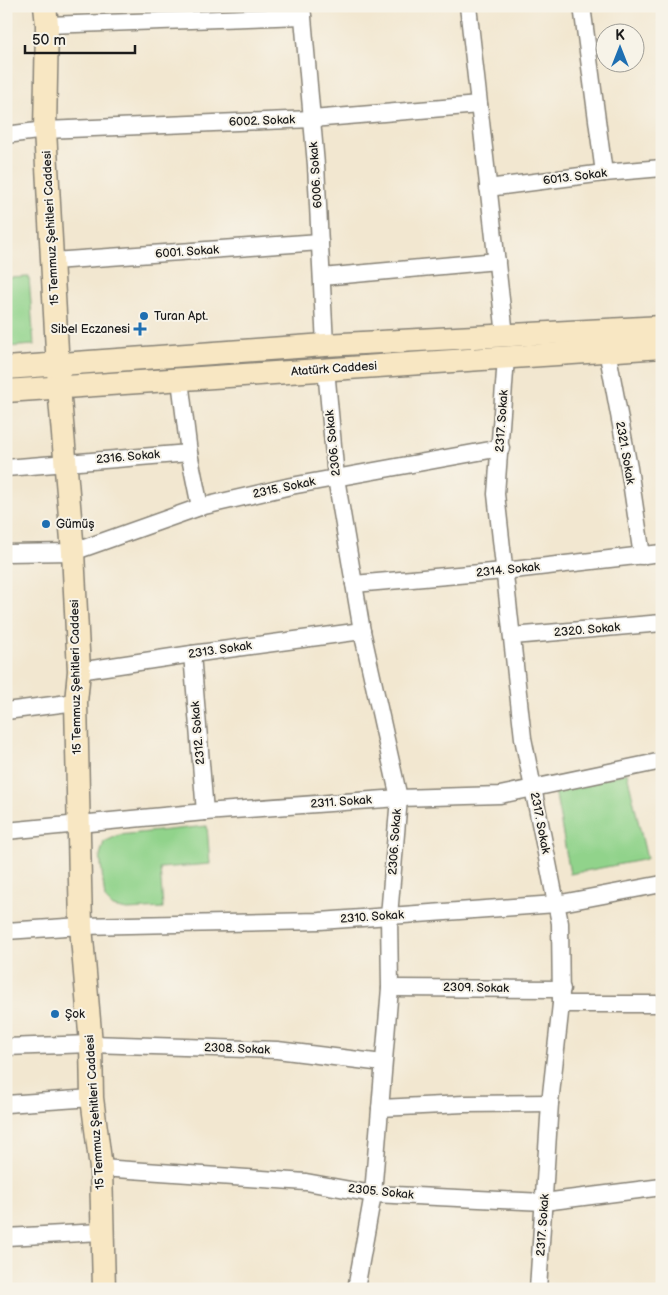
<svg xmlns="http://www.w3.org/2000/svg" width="668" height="1295" viewBox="0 0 668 1295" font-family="'Balsamiq Sans',sans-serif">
<rect width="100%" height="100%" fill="#f7f3e8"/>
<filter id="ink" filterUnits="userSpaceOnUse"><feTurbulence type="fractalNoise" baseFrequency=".02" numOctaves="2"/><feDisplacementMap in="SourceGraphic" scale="10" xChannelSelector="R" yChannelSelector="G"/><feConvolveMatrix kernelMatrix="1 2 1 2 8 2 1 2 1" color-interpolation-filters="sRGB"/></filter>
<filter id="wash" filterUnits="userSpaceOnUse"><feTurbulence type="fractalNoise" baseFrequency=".0096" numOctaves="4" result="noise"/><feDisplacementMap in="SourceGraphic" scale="20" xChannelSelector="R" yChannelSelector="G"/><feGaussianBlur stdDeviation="1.12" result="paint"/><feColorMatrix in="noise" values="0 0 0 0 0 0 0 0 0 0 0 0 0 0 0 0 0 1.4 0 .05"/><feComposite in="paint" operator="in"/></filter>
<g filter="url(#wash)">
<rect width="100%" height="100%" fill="#f2e7d0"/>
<g fill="#91d38b" stroke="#567854">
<path d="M 29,277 L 34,345 L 6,347 L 6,278 Z"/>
<path d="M 627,773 L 647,859 L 570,874 L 555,790 Z"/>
<path d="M 207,826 L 210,864 L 160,868 L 163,908 L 127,910 L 113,907 L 105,899 L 100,855 L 104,842 L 119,835 Z"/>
</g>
</g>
<g filter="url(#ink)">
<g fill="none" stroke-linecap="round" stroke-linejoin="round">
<g stroke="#878276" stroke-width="19">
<g id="street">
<path d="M 302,6 L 316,165 L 325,345"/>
<path d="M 468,6 L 505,335"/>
<path d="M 582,6 L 604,173"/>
<path d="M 47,25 L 303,16"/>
<path d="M 6,135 L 45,130 L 312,119 L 479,105"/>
<path d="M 488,188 L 604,173 L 662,168"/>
<path d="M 53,261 L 320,242"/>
<path d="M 322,277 L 497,261"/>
<path d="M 607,350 L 629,468 L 642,556"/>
<path d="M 506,358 L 496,494 L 523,738 L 560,923 L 561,1004 L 550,1103 L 538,1289"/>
<path d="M 326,369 L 336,478 L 362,631 L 399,798 L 389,916 L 390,988 L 373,1194 L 356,1289"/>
<path d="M 180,380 L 189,453 L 200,507"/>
<path d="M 6,468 L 189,453"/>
<path d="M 6,553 L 73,552 L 200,507 L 291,486 L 501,448"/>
<path d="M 354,584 L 504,571 L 662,553"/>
<path d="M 513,636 L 662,623"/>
<path d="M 192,654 L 205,812"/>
<path d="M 79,671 L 192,654 L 362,631"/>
<path d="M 6,711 L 76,702"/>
<path d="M 6,831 L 205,812 L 399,798 L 500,795 L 662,761"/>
<path d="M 6,931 L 81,926 L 320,921 L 556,904 L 662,884"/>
<path d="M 390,988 L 562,989"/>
<path d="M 561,1004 L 662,1004"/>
<path d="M 6,1047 L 91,1044 L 277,1050 L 383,1063"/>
<path d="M 6,1104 L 92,1098"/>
<path d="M 380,1108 L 464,1104 L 550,1103"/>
<path d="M 101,1168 L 306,1182 L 373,1194 L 544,1202 L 662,1187"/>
<path d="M 6,1237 L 101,1232"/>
</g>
</g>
<g stroke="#878276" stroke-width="25">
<g id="secondary">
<path d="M 45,6 L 47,25 L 45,130 L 59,387 L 73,552 L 79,671 L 76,702 L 81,926 L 91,1044 L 92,1098 L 101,1168 L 104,1289"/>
<path d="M 6,368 L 325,345 L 662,327"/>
<path d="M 6,391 L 662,347"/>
</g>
</g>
<use href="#street" stroke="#fff" stroke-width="16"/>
<use href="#secondary" stroke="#f8e7c3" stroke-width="22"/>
</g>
</g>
<g fill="#1f6fb2" stroke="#f7f3e8" stroke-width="2">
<circle cx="144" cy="316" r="5"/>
<path d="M137.5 321.5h5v5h5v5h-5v5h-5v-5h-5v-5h5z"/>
<circle cx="46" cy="524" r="5"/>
<circle cx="55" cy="1014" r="5"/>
</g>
<g text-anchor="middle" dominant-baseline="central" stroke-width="4" stroke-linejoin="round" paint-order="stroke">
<g font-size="12" fill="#1c1c1c" stroke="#f7f3e8">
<text transform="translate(262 121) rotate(-2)">6002. Sokak</text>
<text transform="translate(316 175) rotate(-94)">6006. Sokak</text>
<text transform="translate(575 177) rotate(-7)">6013. Sokak</text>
<text transform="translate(51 228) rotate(-93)">15 Temmuz Şehitleri Caddesi</text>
<text transform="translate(187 252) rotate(-4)">6001. Sokak</text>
<text transform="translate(334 369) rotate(-4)">Atatürk Caddesi</text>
<text transform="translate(502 421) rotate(-86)">2317. Sokak</text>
<text transform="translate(333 443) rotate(-96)">2306. Sokak</text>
<text transform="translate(625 453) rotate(80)">2321. Sokak</text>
<text transform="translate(128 457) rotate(-5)">2316. Sokak</text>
<text transform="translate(284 488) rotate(-12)">2315. Sokak</text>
<text transform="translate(508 570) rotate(-6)">2314. Sokak</text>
<text transform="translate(587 630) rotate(-5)">2320. Sokak</text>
<text transform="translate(220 650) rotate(-8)">2313. Sokak</text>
<text transform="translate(76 677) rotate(-91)">15 Temmuz Şehitleri Caddesi</text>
<text transform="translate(198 733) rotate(-95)">2312. Sokak</text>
<text transform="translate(341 802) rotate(-4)">2311. Sokak</text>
<text transform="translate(540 823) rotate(79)">2317. Sokak</text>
<text transform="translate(395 842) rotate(-86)">2306. Sokak</text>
<text transform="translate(372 917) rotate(-4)">2310. Sokak</text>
<text transform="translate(476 988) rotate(1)">2309. Sokak</text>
<text transform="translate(237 1049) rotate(2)">2308. Sokak</text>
<text transform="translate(95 1112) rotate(-94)">15 Temmuz Şehitleri Caddesi</text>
<text transform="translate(381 1192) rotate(6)">2305. Sokak</text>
<text transform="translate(543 1225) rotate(-86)">2317. Sokak</text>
</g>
<g font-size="12" fill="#1c1c1c" stroke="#f7f3e8" text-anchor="start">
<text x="154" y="316">Turan Apt.</text>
<text x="130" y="329" text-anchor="end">Sibel Eczanesi</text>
<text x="56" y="524">Gümüş</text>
<text x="65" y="1014">Şok</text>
</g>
</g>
<rect width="668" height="1295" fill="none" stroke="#f7f3e8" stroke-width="25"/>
<g transform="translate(620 48)"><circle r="24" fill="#f7f3e8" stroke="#9f9d96"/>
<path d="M0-4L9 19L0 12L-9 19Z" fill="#1f6fb2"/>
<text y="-8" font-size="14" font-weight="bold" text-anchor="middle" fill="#1c1c1c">K</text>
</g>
<path d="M25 45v8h110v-8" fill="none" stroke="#1c1c1c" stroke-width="2.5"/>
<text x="32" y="45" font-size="15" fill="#1c1c1c" stroke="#f7f3e8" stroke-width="4" paint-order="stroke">50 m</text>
</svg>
